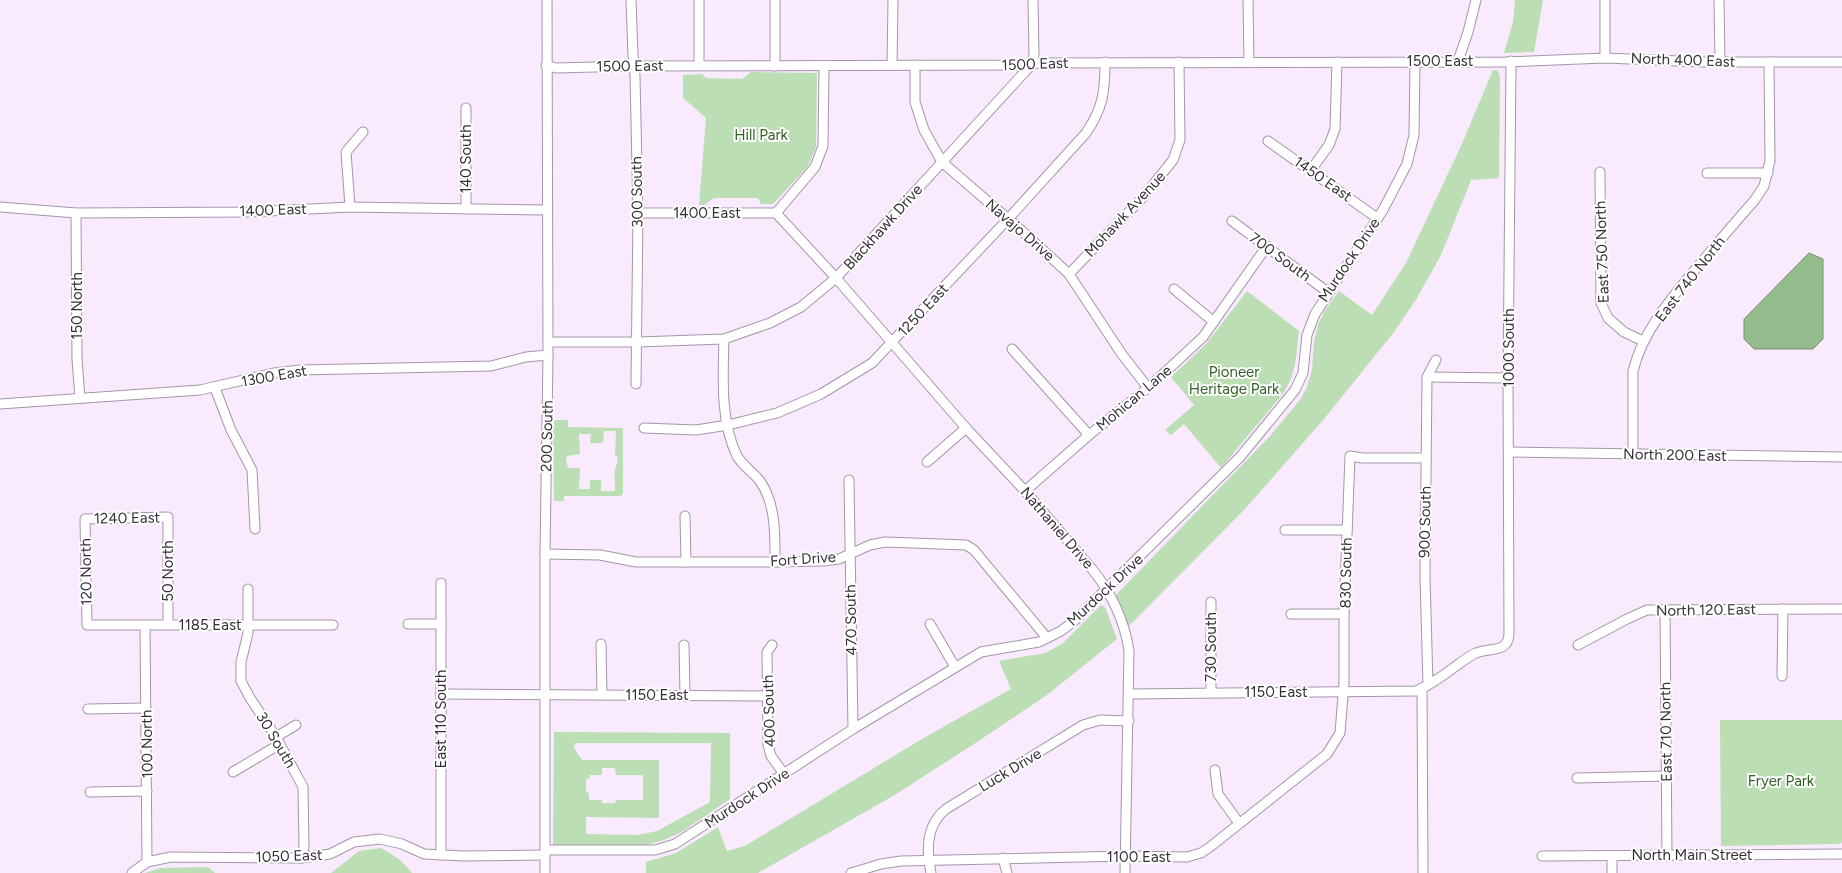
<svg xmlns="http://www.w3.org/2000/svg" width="1842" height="873" viewBox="0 0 1842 873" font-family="Figtree,sans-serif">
<rect width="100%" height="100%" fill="#faeafe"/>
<g fill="#bcdeb5" fill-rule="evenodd">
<path d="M 1515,0 L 1543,0 L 1534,52 L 1504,53 L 1513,22 Z"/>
<path d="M 1493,70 L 1497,70 L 1500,76 L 1499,178 L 1471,180 L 1441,255 L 1417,298 L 1394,332 L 1324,419 L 1245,509 L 1128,627 L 1115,601 L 1116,595 L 1270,436 L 1300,400 L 1307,387 L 1312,370 L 1314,341 L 1318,325 L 1324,312 L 1339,291 L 1372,315 L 1406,263 L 1461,146 Z"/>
<path d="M 751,72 L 817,73 L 816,147 L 808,166 L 773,204 L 761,204 L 758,198 L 714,198 L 704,205 L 699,205 L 706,118 L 683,98 L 683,75 L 702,74 L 706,78 L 742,79 Z"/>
<path d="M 1247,291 L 1299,331 C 1296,356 1297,373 1282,395 L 1221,468 L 1184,424 L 1171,435 L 1165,430 L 1194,405 L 1171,377 L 1206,344 Z"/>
<path d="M 553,420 L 568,420 L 568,427 L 623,428 L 623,494 L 620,496 L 564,496 L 564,501 L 554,501 ZM 604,431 L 616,431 L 615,456 L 617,456 C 619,462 616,465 615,470 C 614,476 615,484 615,491 L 601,491 L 601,480 L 590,480 L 590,489 L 579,489 L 580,468 L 568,468 L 566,461 L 567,456 L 580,454 L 579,434 L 591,434 L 590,443 L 603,443 Z"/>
<path d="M 1101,605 L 1105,607 L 1117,639 L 1047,695 L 977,742 L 893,796 L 758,873 L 646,873 L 646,862 L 676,853 L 718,827 L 727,851 L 745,846 L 927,736 L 1011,689 L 999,661 L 1045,653 L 1062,644 Z"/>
<path d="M 1720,720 L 1842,720 L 1842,842 L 1840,844 L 1721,846 Z"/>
<path d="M 554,732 L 730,733 L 730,799 L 682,832 L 661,841 L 646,845 L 553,845 ZM 575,743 L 711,743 L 710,802 L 657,831 L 638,835 L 586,834 L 586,817 L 659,818 L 659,760 L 582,760 L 574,748 ZM 602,768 L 615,768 L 616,775 L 643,775 L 643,800 L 616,800 L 615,803 L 602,803 L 602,800 L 589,800 L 589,793 L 586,792 L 586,779 L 589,779 L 590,775 L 602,775 Z"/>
<path d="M 381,848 L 399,859 L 412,873 L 331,873 L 359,851 Z"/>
<path d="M 208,867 L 215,873 L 145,873 L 160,868 Z"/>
</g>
<path fill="#94bb8c" stroke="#789173" d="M 1809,253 L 1823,259 L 1823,339 L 1813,349 L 1754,349 L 1744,339 L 1744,319 Z"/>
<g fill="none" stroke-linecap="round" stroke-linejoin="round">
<g stroke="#a694ab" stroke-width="11">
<g id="minor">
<path d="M 631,0 L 633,55 L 635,76 L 638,213 L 636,384"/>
<path d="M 699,0 L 699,65"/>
<path d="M 775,0 L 775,66"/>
<path d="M 1248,0 L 1249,62"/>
<path d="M 1605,0 L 1605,58"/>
<path d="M 1719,0 L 1720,61"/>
<path d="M 1458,61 L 1468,32 L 1476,0"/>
<path d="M 546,65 L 556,68 L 634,66 L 1018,65 L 1041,63 L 1505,62 L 1605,58 L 1704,62 L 1842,62"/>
<path d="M 892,65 L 893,0"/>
<path d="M 915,65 L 915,102 L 924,130 L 942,162 L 1022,231 L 1069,274 L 1121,353 L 1148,388"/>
<path d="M 466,108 L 466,209"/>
<path d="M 1268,141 L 1377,218"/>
<path d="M 1311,170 L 1329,145 L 1335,129 L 1337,62"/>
<path d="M 1600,172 L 1601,303 L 1608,318 L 1624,332 L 1643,341"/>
<path d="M 1707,173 L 1768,173"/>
<path d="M 0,207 L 76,213 L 250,212 L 350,207 L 547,210"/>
<path d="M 350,207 L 346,152 L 363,132"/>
<path d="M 76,213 L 77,359 L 80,398"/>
<path d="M 638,213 L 776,213"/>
<path d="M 776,213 L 836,278 L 966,428 L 1025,491 L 1092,569 C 1111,592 1125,622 1129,651 L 1125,873"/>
<path d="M 776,213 L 815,167 L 823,146 L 824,66"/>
<path d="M 1232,221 L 1329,293"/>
<path d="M 1069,274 L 1144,196 L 1173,160 L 1180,140 L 1179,62"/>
<path d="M 1174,289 L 1214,322"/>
<path d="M 724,339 C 723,376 720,421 737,456 C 742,465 753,472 760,481 C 776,504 775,535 775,562"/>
<path d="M 548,342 L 637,342 L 724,339 L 770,323 L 801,307 L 836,278 L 1032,64 L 1034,55 L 1033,0"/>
<path d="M 1012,349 L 1089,435"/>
<path d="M 1427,377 L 1508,378"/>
<path d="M 215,388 L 231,430 L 252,470 L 255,529"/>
<path d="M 0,404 L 200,390 L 274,373 L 300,370 L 491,366 L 526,357 L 548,355"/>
<path d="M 644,428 L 696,430 L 728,425 L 777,413 L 821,394 L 872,363 L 1008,219 L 1086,133 C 1103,108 1105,92 1105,62"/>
<path d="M 1509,452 L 1842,457"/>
<path d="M 1633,454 L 1633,371 C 1643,330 1673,296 1699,265 C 1717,244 1735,222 1754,201 L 1764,186 L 1770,161 L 1769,62"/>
<path d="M 927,462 L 966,428"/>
<path d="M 849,480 L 853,729"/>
<path d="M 1025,491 L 1089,435 L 1148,388 L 1203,337 L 1267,246"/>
<path d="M 685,516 L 686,562"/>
<path d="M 1285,530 L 1347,530"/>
<path d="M 545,554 L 600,555 L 636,562 L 775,562 L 823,561 L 839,559 L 870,545 L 885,542 L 966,545 L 974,550 L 1047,638"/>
<path d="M 441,583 L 441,855"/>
<path d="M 248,589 L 248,633 L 241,662 L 241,681 L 250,698 L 276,737 L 303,787 L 304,847 L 301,858"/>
<path d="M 1665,609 L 1667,856"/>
<path d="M 1291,614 L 1344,614"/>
<path d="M 408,624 L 441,624"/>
<path d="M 930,624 L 955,667"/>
<path d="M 145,625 L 147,862"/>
<path d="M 168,625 L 168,517 L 85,519 L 87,625 L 333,625"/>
<path d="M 601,644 L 602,695"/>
<path d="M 684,645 L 685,696"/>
<path d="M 772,645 L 767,652 L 768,745 L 771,756 L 784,774"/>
<path d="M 1578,645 L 1627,619 L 1647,610 L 1842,609"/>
<path d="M 1782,676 L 1783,609"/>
<path d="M 1428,685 L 1425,576 L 1427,377 L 1436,360"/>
<path d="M 1422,688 L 1423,873"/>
<path d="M 1211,692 L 1211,602"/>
<path d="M 441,694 L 768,696"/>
<path d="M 1129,694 L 1416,691 C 1431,685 1444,675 1456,666 C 1463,661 1469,656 1476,653 C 1489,647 1508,654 1509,634 L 1508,378 L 1511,61"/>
<path d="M 88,709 L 146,708"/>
<path d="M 276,737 L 296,725"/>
<path d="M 1215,770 L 1218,794 L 1239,823"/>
<path d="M 233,772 L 280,744"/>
<path d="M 1577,778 L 1666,776"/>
<path d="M 90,792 L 147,791"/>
<path d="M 545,850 L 655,850 L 675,844 L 853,729 L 981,652 L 1039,642 L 1061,631 L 1074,621 L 1240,457 L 1295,390 L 1303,373 L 1307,335 L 1315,314 L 1383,210 L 1407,164 L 1414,135 L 1415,62"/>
<path d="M 1542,856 L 1842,854"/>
<path d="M 1612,856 L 1612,873"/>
<path d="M 1003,858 L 1007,873"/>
<path d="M 132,873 L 147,862 L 171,857 L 301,858 L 330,854 L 354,842 L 380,839 L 402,844 L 424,854 L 464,856 L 545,855"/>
<path d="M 545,873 L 545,554 L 548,355 L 547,0"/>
<path d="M 851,873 L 881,864 L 901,861 L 1126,856 L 1187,857 L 1201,853 L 1210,847 L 1327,754 L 1340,733 L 1344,683 L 1344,614 L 1350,456 L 1362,458 L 1426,458"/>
<path d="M 931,873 C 926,850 926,825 946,809 L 1083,725 L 1100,720 L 1129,721"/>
</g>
</g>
<use href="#minor" stroke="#fff" stroke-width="9"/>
</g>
<g text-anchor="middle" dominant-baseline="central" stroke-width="4" stroke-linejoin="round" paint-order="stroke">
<g font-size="15" fill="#362f38" stroke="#fff">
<text transform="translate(1683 60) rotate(2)">North 400 East</text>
<text x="1440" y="61">1500 East</text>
<text transform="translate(1035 64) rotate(-2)">1500 East</text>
<text transform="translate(630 66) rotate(-1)">1500 East</text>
<text transform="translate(466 159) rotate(-90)">140 South</text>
<text transform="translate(1323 179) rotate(35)">1450 East</text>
<text transform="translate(637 192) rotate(-91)">300 South</text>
<text transform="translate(273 210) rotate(-2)">1400 East</text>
<text x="707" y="213">1400 East</text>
<text transform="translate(1125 214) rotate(-47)">Mohawk Avenue</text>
<text transform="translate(883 227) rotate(-48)">Blackhawk Drive</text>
<text transform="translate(1020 230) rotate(41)">Navajo Drive</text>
<text transform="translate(1602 252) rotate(-92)">East 750 North</text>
<text transform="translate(1280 257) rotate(36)">700 South</text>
<text transform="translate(1349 260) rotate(-56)">Murdock Drive</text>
<text transform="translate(1690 279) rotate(-52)">East 740 North</text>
<text transform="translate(77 306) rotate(-90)">150 North</text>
<text transform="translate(923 310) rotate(-47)">1250 East</text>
<text transform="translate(1509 348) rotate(-90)">1000 South</text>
<text transform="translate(274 376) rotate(-10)">1300 East</text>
<text transform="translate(1134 398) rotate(-40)">Mohican Lane</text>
<text transform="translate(547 436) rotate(-89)">200 South</text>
<text transform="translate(1675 455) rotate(1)">North 200 East</text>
<text transform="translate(127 518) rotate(-1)">1240 East</text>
<text transform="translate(1425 522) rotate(-89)">900 South</text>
<text transform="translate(1057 528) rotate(49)">Nathaniel Drive</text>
<text transform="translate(803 559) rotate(-4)">Fort Drive</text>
<text transform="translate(168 571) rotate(-90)">50 North</text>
<text transform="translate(86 572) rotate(-91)">120 North</text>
<text transform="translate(1346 573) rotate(-89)">830 South</text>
<text transform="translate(1105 590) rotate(-43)">Murdock Drive</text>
<text transform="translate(1706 610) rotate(-1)">North 120 East</text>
<text transform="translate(851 620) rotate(-91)">470 South</text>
<text x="210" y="625">1185 East</text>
<text transform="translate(1211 647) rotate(-90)">730 South</text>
<text x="1276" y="692">1150 East</text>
<text x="657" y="695">1150 East</text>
<text transform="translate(769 711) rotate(-92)">400 South</text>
<text transform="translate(441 719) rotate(-90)">East 110 South</text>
<text transform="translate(1666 732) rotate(-91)">East 710 North</text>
<text transform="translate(276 740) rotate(59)">30 South</text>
<text transform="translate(147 744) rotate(-91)">100 North</text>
<text transform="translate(1010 770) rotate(-31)">Luck Drive</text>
<text transform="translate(747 798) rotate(-33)">Murdock Drive</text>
<text x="1692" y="855">North Main Street</text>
<text transform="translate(289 856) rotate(-2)">1050 East</text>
<text x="1139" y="857">1100 East</text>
</g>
<g font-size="15" fill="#326426" stroke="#fff">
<text x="761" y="135">Hill Park</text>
<text x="1234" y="372">Pioneer<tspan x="1234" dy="17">Heritage Park</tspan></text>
<text x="1781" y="781">Fryer Park</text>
</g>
</g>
</svg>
